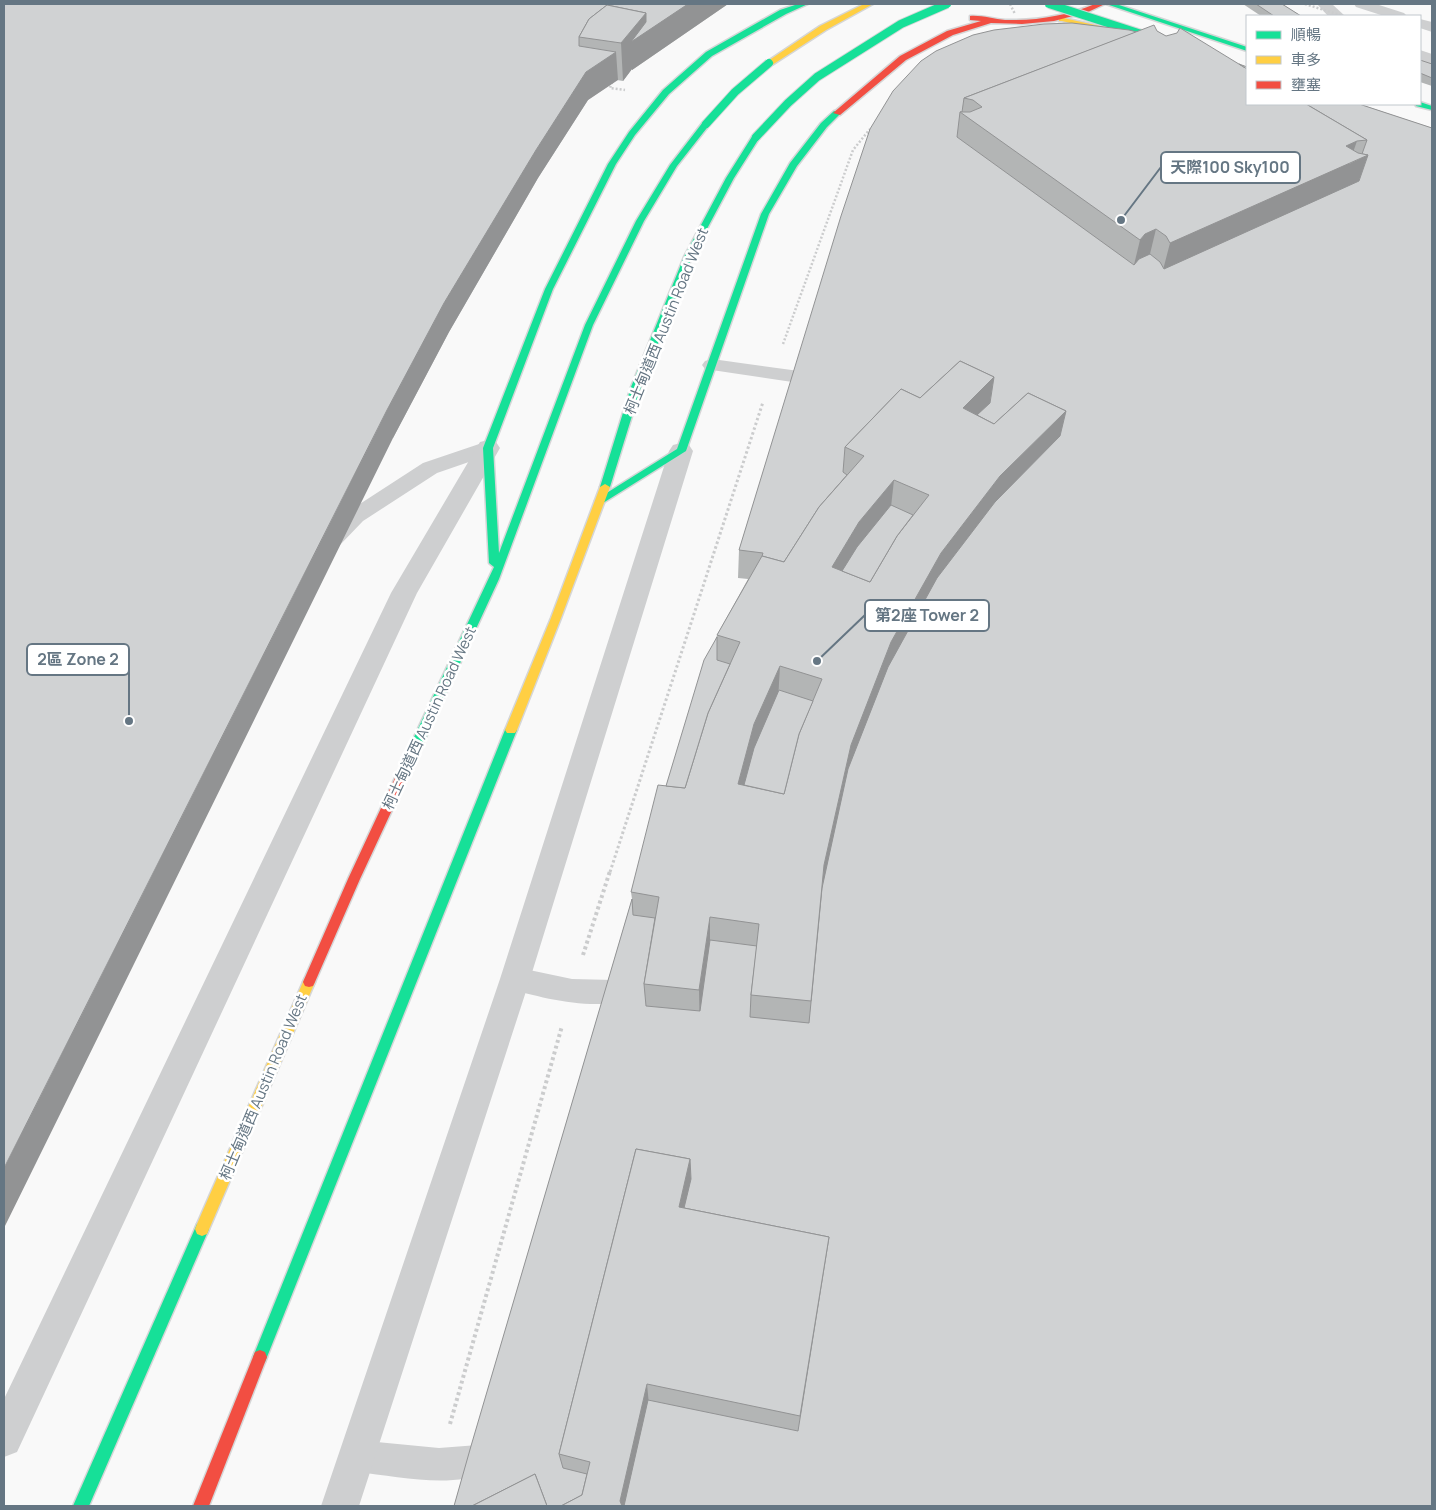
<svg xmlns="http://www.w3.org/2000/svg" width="1436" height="1510" viewBox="0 0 1436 1510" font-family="Manrope,'Noto Sans TC',sans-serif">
<rect width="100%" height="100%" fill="#f9f9f9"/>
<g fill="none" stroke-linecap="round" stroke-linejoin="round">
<g stroke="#d5d6d7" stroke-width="3">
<g id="fast">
<path d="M 798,4 L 808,4 L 786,14 L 712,56 L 669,94 L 635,135 L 616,164 L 553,289 L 493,448 L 499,553 L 585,325 L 636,221 L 670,165 L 703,122 L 710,124 L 677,166 L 644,221 L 593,325 L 499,579 L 420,750 L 418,753 L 410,753 L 408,750 L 494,567 L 489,563 L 483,448 L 545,289 L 608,164 L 629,132 L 663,90 L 706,52 L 780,10 Z"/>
<path d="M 1106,4 L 1116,4 L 1247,47 L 1247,51 Z"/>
<path d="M 1420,102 L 1432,106 L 1432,110 L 1416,106 L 1415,104 L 1420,104 Z"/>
<path d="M 834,111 L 841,113 L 827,127 L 797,166 L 769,214 L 686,451 L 603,503 L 597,503 L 595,501 L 597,499 L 677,449 L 761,214 L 790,163 L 821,123 Z"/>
<path d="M 753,135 L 760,137 L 734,178 L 692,257 L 641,387 L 610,487 L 605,490 L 602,489 L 600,487 L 631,387 L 684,257 L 726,178 Z"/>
<path d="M 511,726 L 515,727 L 517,730 L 267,1357 L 265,1362 L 260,1364 L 255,1362 L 253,1357 L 505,730 L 507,727 Z"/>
<path d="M 202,1222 L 207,1224 L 209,1229 L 89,1506 L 73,1506 L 197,1224 Z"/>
</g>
</g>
<g stroke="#d5d6d7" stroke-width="3">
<g id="slow">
<path d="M 864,4 L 873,4 L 826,30 L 772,65 L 765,63 L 820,26 Z"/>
<path d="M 1059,17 L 1104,27 L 1108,29 L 1104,31 L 1062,21 L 1059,21 Z"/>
<path d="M 605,484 L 610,487 L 561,618 L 517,730 L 515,733 L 507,733 L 505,730 L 551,618 L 600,487 Z"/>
<path d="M 309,977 L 313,978 L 315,982 L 207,1234 L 202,1236 L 197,1234 L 195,1229 L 197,1224 L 303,982 L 305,978 Z"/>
</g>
</g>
<g stroke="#d5d6d7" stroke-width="3">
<g id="jam">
<path d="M 1095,4 L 1105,4 L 1088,12 L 1054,21 L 1022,24 L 991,23 L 953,35 L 906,60 L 840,115 L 833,113 L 900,56 L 947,31 L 981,21 L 970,20 L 970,16 C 981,15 994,19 1005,20 C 1036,21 1066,16 1095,4 Z"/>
<path d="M 414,746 L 418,747 L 420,750 L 360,879 L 315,982 L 313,986 L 309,987 L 305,986 L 303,982 L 348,879 L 408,750 L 410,747 Z"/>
<path d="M 260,1350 L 265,1352 L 267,1357 L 209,1506 L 193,1506 L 255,1352 Z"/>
</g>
</g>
<g stroke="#cbcccd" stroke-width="2.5" stroke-dasharray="2 2" stroke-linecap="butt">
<path d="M 612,82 L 610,88 L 625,90"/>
<path d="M 783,344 L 853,150 L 870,129"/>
</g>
<path stroke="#cbcccd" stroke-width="3" stroke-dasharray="2.5 2.5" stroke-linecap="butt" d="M 610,872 L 763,402"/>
<g stroke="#cbcccd" stroke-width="4" stroke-dasharray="3 3" stroke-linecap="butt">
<path d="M 583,955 L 610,871"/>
<path d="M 450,1424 L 562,1026"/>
</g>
<g fill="#cecfd0" fill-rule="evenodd">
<path d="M 1317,4 L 1332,4 L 1345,16 L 1328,16 Z"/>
<path d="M 1354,4 L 1376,4 L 1404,13 L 1407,16 L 1384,16 L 1356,7 Z"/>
<path d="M 1420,19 L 1432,22 L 1432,32 L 1420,28 Z"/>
<path d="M 1420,50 L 1432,54 L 1432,64 L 1420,60 Z"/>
<path d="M 712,359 L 799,371 L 806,373 L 809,377 L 806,381 L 799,383 L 705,369 L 702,365 L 705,361 Z"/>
<path d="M 488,441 L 495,443 L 498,448 L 495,453 L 437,473 L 363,521 L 338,547 L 330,550 L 322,547 L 319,542 L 349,511 L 423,463 Z"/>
<path d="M 515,967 L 572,979 L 614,980 L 623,984 L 627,992 L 623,1000 C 595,1011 534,997 506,987 L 502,979 L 506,971 Z"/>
<path d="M 356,1440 L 439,1448 L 478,1445 L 489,1450 L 494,1461 L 489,1472 C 449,1489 398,1476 356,1472 L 345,1467 L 340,1456 L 345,1445 Z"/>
</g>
<g fill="#cecfd0" fill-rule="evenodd">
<path d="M 488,440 L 496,442 L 500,448 L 417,593 L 17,1452 L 4,1457 L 4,1399 L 391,593 L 480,442 Z"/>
<path d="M 681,443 L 689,445 L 693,451 L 530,979 L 359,1506 L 321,1506 L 500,979 L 669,451 L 673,445 Z"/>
</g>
<use href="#fast" fill="#16e098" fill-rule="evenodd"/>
<use href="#slow" fill="#ffcf43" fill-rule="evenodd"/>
<use href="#jam" fill="#f24e42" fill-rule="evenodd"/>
<g stroke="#d5d6d7" stroke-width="10" stroke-linecap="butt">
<g id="fast-bridge">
<path d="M 1049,4 L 1163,41"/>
<path d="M 706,124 L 735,92 L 769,63"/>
<path d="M 756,137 L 788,103 L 817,77 L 901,24 L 947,4"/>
</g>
</g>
<g stroke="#cbcccd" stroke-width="2.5" stroke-dasharray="2 2" stroke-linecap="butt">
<path d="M 1010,4 L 1015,14"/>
<path d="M 1305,4 L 1343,16"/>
</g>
<use href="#fast-bridge" stroke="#16e098" stroke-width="8"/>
</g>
<g fill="#b3b5b5">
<path d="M 4,4 L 728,4 L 632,70 L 632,69 L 623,81 L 617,80 L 588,100 L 538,178 L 449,332 L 393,438 Z"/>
<path d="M 1243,4 L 1282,4 L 1301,16 L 1261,16 Z"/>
<path d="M 1157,31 L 1166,36 L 1239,64 L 1432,128 L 1432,1506 L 454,1506 L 632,899 L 631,892 L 666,786 L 717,635 L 748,579 L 738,578 L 739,550 L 870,129 L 1137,32 Z"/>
<path d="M 1420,60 L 1432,64 L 1432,86 L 1420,82 Z"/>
</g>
<g fill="#929394">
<path d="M 688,4 L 728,4 L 632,70 L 632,69 L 623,81 L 621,43 L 646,13 Z"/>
<path d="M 616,52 L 618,80 L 588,100 L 538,178 L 449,332 L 393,438 L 4,1228 L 4,1168 L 387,410 L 444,303 L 536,150 L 586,72 Z"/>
<path d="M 1357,141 L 1349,164 L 1368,155 L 1349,209 L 1156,297 L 1170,243 L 1346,146 Z"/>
<path d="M 1156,229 L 1143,283 L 1127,294 L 1140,240 L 1145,234 Z"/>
<path d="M 994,377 L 985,432 L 963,408 Z"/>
<path d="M 1066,411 L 1054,465 L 807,1047 L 824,865 L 851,745 L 891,642 L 941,553 L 1000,476 Z"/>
<path d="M 894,480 L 888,534 L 830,592 L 832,567 L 859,522 Z"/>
<path d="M 780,666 L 777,718 L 737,808 L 738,784 L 754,724 Z"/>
<path d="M 710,917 L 710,965 L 700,1035 L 699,990 Z"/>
<path d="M 690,1159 L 692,1200 L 685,1227 L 679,1207 Z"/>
<path d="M 647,1384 L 650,1416 L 630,1506 L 621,1506 L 620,1501 Z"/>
</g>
<g fill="#d0d2d3" stroke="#929394" fill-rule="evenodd">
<path d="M 4,4 L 688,4 L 631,42 L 646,22 L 646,13 L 607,5 L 589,19 L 579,37 L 579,46 L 616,52 L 586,72 L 536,150 L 444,303 L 387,410 L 4,1168 Z"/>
<path d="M 1256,4 L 1282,4 L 1301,16 L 1274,16 Z"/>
<path d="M 607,5 L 646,13 L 621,43 L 579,37 L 589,19 Z"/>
<path d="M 1072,23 L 1129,30 L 1137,32 L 964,98 L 962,112 L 960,112 L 957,137 L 1134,265 L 1139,259 L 1150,254 L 1160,262 L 1164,269 L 1359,181 L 1368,155 L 1362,154 L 1367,140 L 1306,104 L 1359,104 L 1432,128 L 1432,1506 L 624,1506 L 648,1400 L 798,1431 L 829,1237 L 684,1208 L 691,1179 L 690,1159 L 636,1149 L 559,1454 L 563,1468 L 587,1474 L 582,1495 L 561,1506 L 547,1506 L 535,1474 L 472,1506 L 454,1506 L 471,1446 L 632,899 L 633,915 L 655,918 L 644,984 L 646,1006 L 700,1011 L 710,940 L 757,946 L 751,995 L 750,1017 L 809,1023 L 822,888 L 848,769 L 888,667 L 937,578 L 995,502 L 1060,436 L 1066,411 L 1028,393 L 994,424 L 977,415 L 990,403 L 994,377 L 960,361 L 920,398 L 901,389 L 845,447 L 843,472 L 847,475 L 819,507 L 784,562 L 762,556 L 763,553 L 739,550 L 841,216 L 870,129 L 893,91 L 921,61 L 936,51 L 973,35 L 994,30 L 1044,24 Z"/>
<path d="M 1154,25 L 1157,31 L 1166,36 L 1177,33 L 1180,28 L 1247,69 L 1247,104 L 1306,104 L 1367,140 L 1357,141 L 1346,146 L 1358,153 L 1368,155 L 1170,243 L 1166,236 L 1156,229 L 1145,234 L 1140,240 L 960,112 L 970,112 L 982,107 L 973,100 L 964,98 Z"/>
<path d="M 1420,60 L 1432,64 L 1432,78 L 1420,73 Z"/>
<path d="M 1239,64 L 1247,67 L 1247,69 Z"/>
<path d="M 960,361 L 994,377 L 963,408 L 994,424 L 1028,393 L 1066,411 L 1000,476 L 941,553 L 891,642 L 851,745 L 824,865 L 811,1001 L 751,995 L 759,924 L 710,917 L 699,990 L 644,984 L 659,897 L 631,892 L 658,785 L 685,788 L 708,713 L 740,642 L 717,635 L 762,556 L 784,562 L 819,507 L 864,456 L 845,447 L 901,389 L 920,398 ZM 894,480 L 929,495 L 897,536 L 870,582 L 832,567 L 859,522 ZM 780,666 L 822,679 L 799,734 L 784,794 L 738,784 L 754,724 Z"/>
<path d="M 891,505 L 913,515 L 897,536 L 870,582 L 842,571 L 857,547 Z"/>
<path d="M 717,637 L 717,660 L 730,664 L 708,713 L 685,788 L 666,786 L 704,660 Z"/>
<path d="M 779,690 L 813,701 L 799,734 L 784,794 L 744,785 L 754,748 Z"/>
<path d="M 636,1149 L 690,1159 L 679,1207 L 829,1237 L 800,1416 L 647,1384 L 620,1501 L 622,1506 L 561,1506 L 582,1495 L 590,1462 L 559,1454 Z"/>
<path d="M 535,1474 L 547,1506 L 472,1506 Z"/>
</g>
<g text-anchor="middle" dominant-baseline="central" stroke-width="5" stroke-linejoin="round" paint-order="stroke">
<g font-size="15" fill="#657683" stroke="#fff">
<text transform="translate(666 321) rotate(-68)">柯士甸道西 Austin Road West</text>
<text transform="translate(429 718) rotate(-65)">柯士甸道西 Austin Road West</text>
<text transform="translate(263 1087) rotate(-67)">柯士甸道西 Austin Road West</text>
</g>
</g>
<path fill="none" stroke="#657683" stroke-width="2" d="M1121 220L1161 167M817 661L865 615M129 721L129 659"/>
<g fill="#657683" stroke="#fff" stroke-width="2">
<circle cx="1121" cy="220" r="5"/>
<circle cx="817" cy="661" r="5"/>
<circle cx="129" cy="721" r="5"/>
</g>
<g fill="#fff" stroke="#657683" stroke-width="2">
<rect x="1161" y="152" width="139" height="31" rx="5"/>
<rect x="865" y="600" width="124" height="31" rx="5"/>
<rect x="27" y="644" width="102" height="31" rx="5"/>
</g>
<g font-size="16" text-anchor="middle" font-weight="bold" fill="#657683">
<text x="1230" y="173">天際100 Sky100</text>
<text x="927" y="621">第2座 Tower 2</text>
<text x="78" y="665">2區 Zone 2</text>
</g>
<rect width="1436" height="1510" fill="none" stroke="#657683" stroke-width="10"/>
<rect x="1246" y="15" width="175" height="90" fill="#ffffff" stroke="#c1c8cd"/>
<rect x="1256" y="31" width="25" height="8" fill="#16e098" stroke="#c1c8cd"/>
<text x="1291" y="40" font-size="15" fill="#657683">順暢</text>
<rect x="1256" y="56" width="25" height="8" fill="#ffcf43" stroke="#c1c8cd"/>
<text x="1291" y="65" font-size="15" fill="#657683">車多</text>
<rect x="1256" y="81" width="25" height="8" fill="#f24e42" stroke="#c1c8cd"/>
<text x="1291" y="90" font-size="15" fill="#657683">壅塞</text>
</svg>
